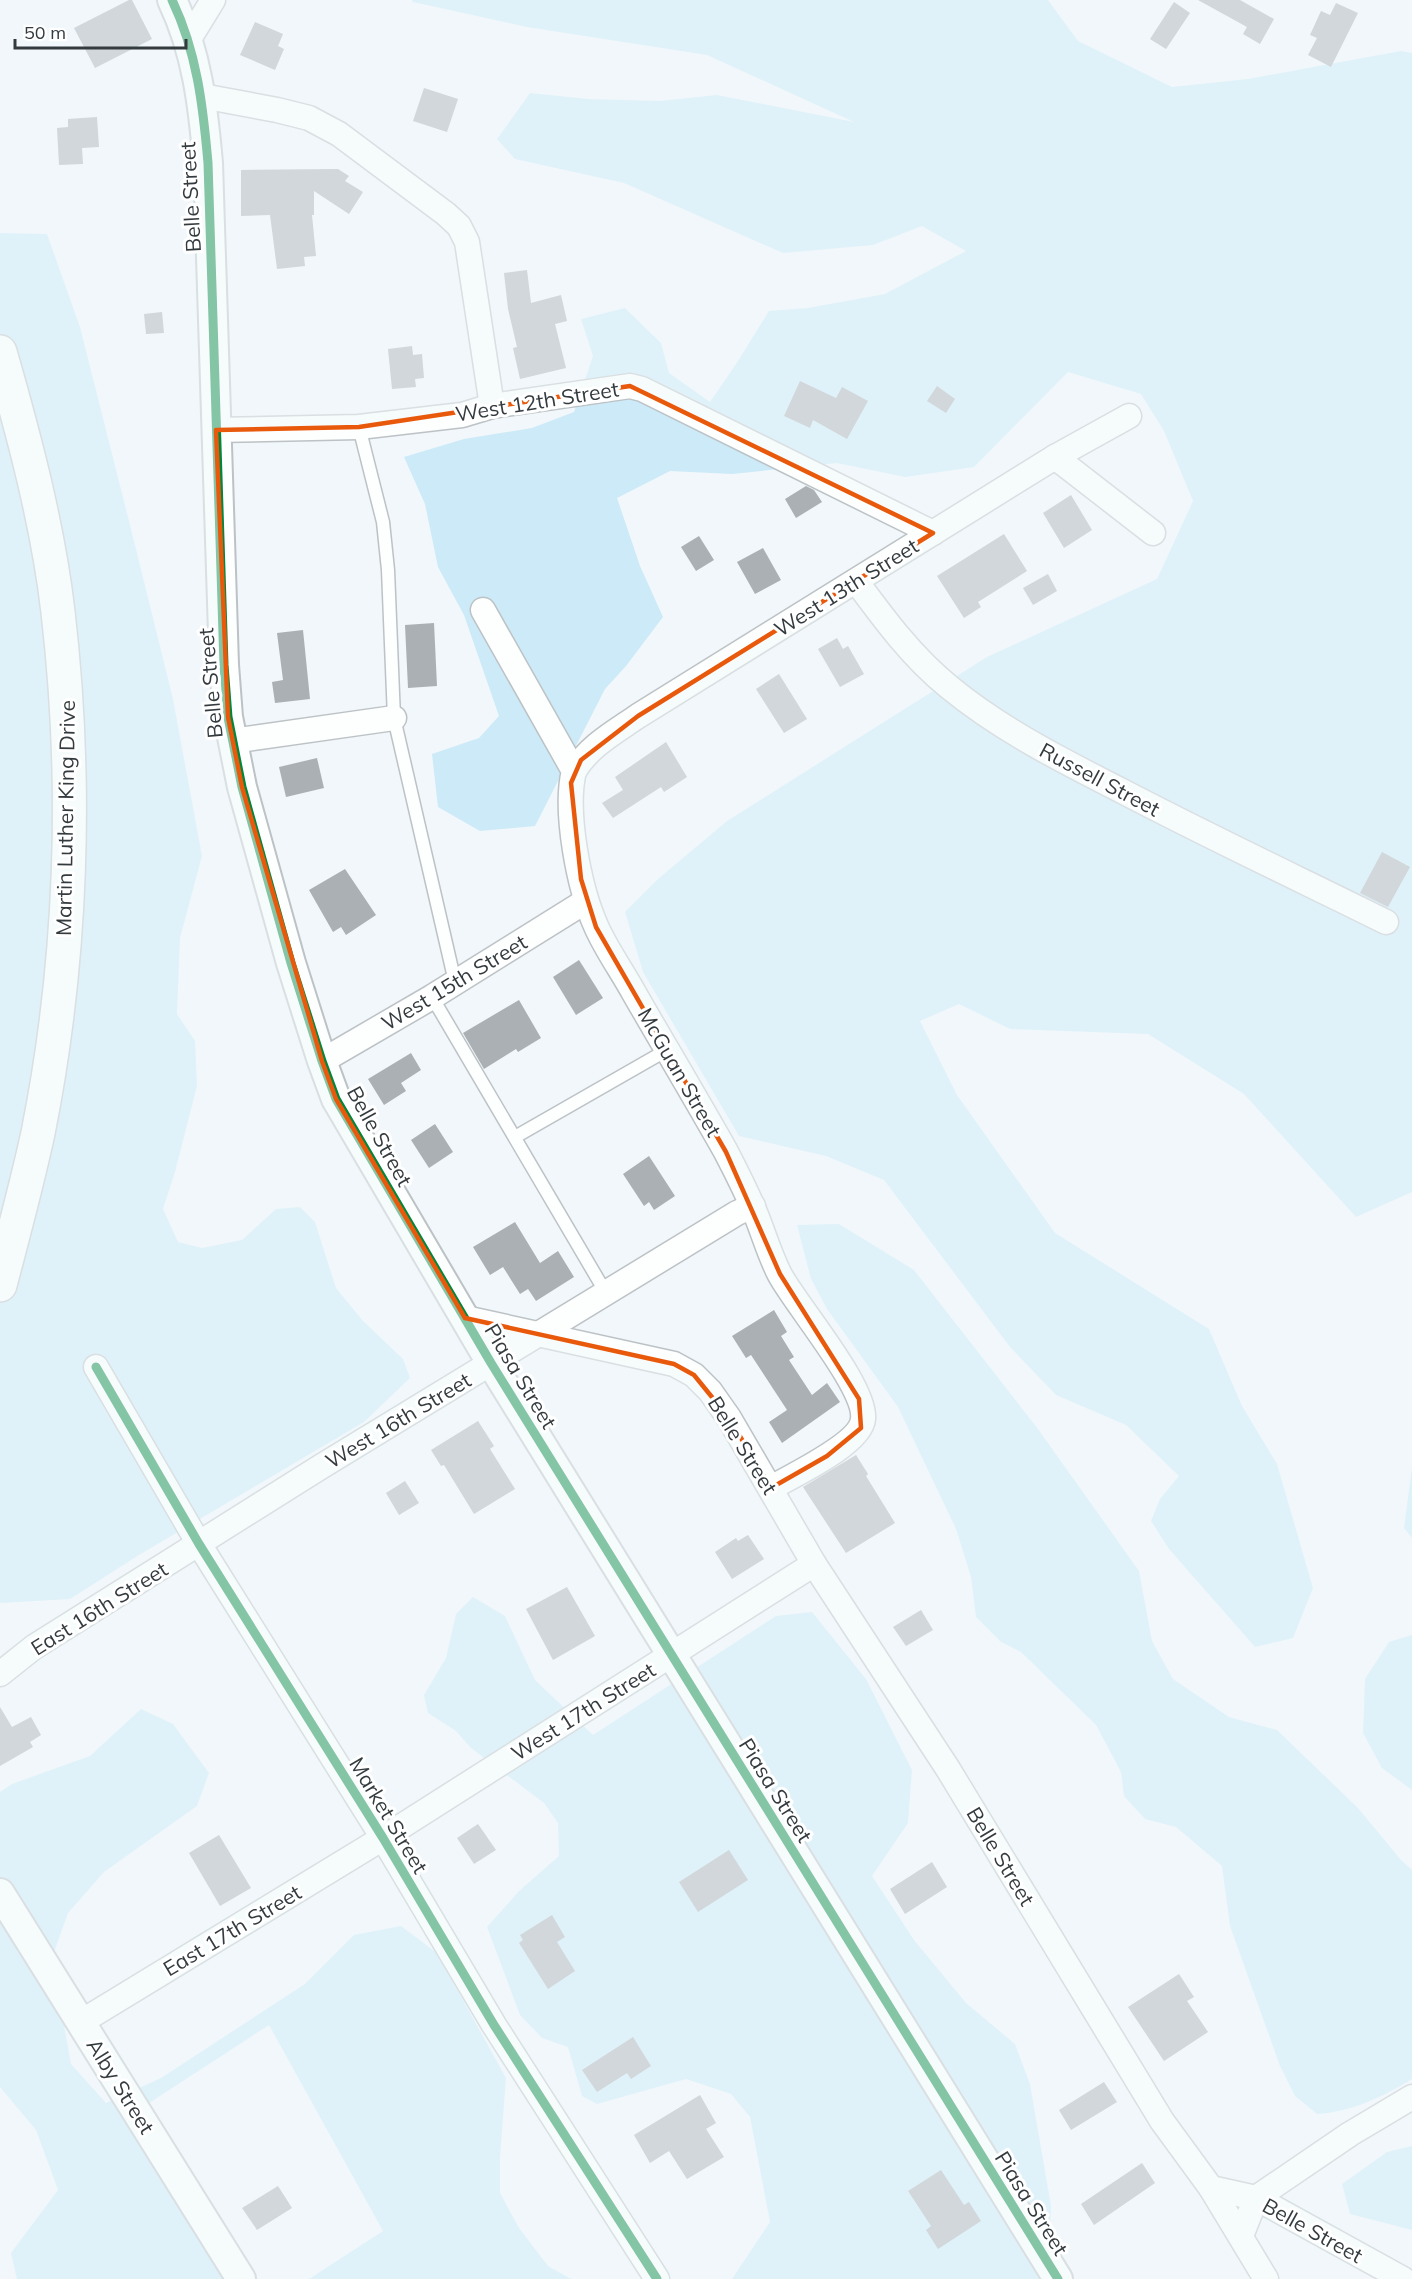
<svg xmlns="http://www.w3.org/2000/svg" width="1412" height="2279" viewBox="0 0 1412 2279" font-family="Mulish,sans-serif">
<rect width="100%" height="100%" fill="#f1f7fa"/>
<g fill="#cdeaf8">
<path d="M 412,0 L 1048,0 L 1078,41 L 1172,87 L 1248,79 L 1401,51 L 1412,53 L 1412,1192 L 1356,1217 L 1244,1094 L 1148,1034 L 1010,1029 L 959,1004 L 920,1021 L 957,1095 L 1055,1233 L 1209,1329 L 1242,1406 L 1277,1464 L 1313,1588 L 1293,1638 L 1255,1647 L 1169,1549 L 1151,1521 L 1160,1499 L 1179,1476 L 1126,1425 L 1056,1395 L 1010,1347 L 884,1180 L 826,1156 L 739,1136 L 643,972 L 625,912 L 658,879 L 727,821 L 987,657 L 1157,579 L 1193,501 L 1164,431 L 1141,394 L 1068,372 L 974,467 L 905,477 L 837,463 L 732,474 L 670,471 L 617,498 L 640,566 L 663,617 L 626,666 L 605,689 L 535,826 L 480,831 L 438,807 L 432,754 L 479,738 L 499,716 L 464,615 L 438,567 L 425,504 L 404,457 L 464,439 L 532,428 L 574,412 L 593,356 L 581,319 L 625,308 L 661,343 L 669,373 L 710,402 L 736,364 L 769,311 L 808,308 L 885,294 L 966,251 L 922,226 L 873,245 L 783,253 L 624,183 L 515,159 L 497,139 L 530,93 L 588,99 L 660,101 L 717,95 L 854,122 L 707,55 L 527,27 L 413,2 Z"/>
<path d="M 0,233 L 47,234 L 80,327 L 133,537 L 173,699 L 202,856 L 180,938 L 177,1014 L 195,1041 L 197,1086 L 175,1172 L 163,1209 L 178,1242 L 202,1248 L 242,1240 L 276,1209 L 300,1207 L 315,1222 L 336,1288 L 363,1321 L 403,1359 L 410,1378 L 364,1422 L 139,1555 L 70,1599 L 0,1603 Z"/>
<path d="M 839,1224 L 914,1270 L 1038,1429 L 1139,1571 L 1152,1641 L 1173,1679 L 1229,1717 L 1277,1730 L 1358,1808 L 1401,1860 L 1412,1870 L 1412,2079 C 1383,2097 1351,2112 1317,2114 L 1295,2096 L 1280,2066 L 1230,1926 L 1222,1866 L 1176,1827 L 1145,1819 L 1124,1796 L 1121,1772 L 1096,1725 L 1021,1652 L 1001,1642 L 976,1617 L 971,1577 L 956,1529 L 898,1407 L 827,1309 L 811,1279 L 797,1225 Z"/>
<path d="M 1412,1468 L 1412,1538 L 1404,1528 Z"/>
<path d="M 473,1597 L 505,1616 L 535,1680 L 593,1735 L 776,1616 L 812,1612 L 866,1679 L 912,1770 L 908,1823 L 872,1876 L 914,1940 L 966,2003 L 1015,2044 L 1030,2084 L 1051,2206 L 1048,2279 L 732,2279 L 770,2222 L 750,2117 L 731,2094 L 686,2079 L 597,2104 L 582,2096 L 568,2047 L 542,2038 L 520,2015 L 487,1927 L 519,1891 L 559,1856 L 558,1823 L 544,1803 L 471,1748 L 456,1731 L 428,1713 L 424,1695 L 446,1658 L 456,1614 Z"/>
<path d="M 1412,1635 L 1412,1790 L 1382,1768 L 1363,1733 L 1365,1679 L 1389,1642 Z"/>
<path d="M 141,1709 L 173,1724 L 209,1773 L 197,1806 L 104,1872 L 68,1913 L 52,1958 L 71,2064 L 106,2103 L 161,2078 L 305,1984 L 354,1935 L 401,1926 L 437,1953 L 506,2078 L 500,2157 L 500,2193 L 519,2228 L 548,2266 L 571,2279 L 309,2279 L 383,2231 L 269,2025 L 143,2107 L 254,2279 L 17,2279 L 11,2253 L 58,2190 L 36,2130 L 0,2087 L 0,1792 L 12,1784 L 90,1756 Z"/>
<path d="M 1412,2146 L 1412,2230 L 1350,2214 L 1342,2184 L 1387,2152 Z"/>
</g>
<g fill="#aab0b3">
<path d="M 129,0 L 132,0 L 152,39 L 95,68 L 74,28 Z"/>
<path d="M 1198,0 L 1240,0 L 1274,19 L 1260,44 L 1243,34 L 1247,27 Z"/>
<path d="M 1174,2 L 1190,13 L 1166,49 L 1150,39 Z"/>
<path d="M 1336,3 L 1358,13 L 1331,67 L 1308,55 L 1317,38 L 1310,35 L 1321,11 L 1330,15 Z"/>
<path d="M 255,22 L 283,34 L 278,46 L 284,49 L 275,70 L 240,55 Z"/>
<path d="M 424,88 L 458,99 L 447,132 L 413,121 Z"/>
<path d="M 97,117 L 99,147 L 82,148 L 83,164 L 59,165 L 57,128 L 68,127 L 68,119 Z"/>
<path d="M 338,169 L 349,176 L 345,181 L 363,192 L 349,214 L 314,191 L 314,215 L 312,215 L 316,256 L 304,257 L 305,266 L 277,269 L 270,215 L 241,216 L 241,170 Z"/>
<path d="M 527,270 L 531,303 L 561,295 L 567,321 L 555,324 L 566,368 L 520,379 L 513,348 L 517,347 L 508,309 L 504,273 Z"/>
<path d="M 162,312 L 164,333 L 146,334 L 144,314 Z"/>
<path d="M 412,346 L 413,355 L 422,354 L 424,378 L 415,379 L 416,387 L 392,389 L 388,349 Z"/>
<path d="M 800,381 L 836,398 L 842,387 L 868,401 L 847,439 L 813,420 L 810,428 L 784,416 Z"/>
<path d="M 937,386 L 955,399 L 946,413 L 927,401 Z"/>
<path d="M 806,486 L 814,490 L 822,502 L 796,518 L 785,499 Z"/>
<path d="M 1071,495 L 1092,530 L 1064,548 L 1043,513 Z"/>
<path d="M 1004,534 L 1027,571 L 978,602 L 981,607 L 964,618 L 937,576 Z"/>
<path d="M 699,536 L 714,560 L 696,571 L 681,547 Z"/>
<path d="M 763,548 L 781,580 L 755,594 L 737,562 Z"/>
<path d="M 1048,574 L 1057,591 L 1033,605 L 1023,588 Z"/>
<path d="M 434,623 L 437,686 L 408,688 L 405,625 Z"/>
<path d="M 303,630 L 310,699 L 275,703 L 272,682 L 283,680 L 277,633 Z"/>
<path d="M 837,638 L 843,649 L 848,646 L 864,674 L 840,687 L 818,649 Z"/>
<path d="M 779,674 L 807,719 L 784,733 L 756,689 Z"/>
<path d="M 666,742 L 687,777 L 664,792 L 661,787 L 613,818 L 602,803 L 623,790 L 615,777 Z"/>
<path d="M 317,758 L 324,788 L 286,797 L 279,767 Z"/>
<path d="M 1382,852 L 1410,867 L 1388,907 L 1360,893 Z"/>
<path d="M 345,869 L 376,915 L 346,935 L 341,927 L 333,932 L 309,890 Z"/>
<path d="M 579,960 L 603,998 L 576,1015 L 553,977 Z"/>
<path d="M 519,1000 L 541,1038 L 518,1052 L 516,1049 L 484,1069 L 463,1033 Z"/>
<path d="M 411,1053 L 421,1070 L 401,1083 L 406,1091 L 384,1105 L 368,1079 Z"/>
<path d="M 435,1124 L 453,1152 L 429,1168 L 411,1140 Z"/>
<path d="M 649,1156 L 675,1196 L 654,1210 L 649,1202 L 644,1206 L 623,1174 Z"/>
<path d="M 515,1222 L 540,1263 L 558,1251 L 574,1277 L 536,1301 L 528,1289 L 520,1294 L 503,1267 L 490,1275 L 473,1247 Z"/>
<path d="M 774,1310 L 787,1332 L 781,1336 L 794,1357 L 789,1360 L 812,1395 L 827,1383 L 840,1402 L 782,1443 L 769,1422 L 787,1410 L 751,1355 L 746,1358 L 732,1336 Z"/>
<path d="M 478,1421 L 494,1446 L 490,1449 L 515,1489 L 474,1514 L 444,1465 L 441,1466 L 431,1450 Z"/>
<path d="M 856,1455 L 868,1474 L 866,1476 L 895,1523 L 846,1553 L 803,1487 Z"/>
<path d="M 405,1481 L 419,1503 L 399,1515 L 386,1493 Z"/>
<path d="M 748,1535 L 764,1559 L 732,1579 L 715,1552 L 736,1538 L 738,1541 Z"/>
<path d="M 567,1587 L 595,1636 L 553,1660 L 526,1609 Z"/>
<path d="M 921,1610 L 933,1630 L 906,1646 L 893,1627 Z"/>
<path d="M 0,1707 L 12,1727 L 31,1717 L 41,1735 L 30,1742 L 33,1747 L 0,1766 Z"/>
<path d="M 478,1824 L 496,1850 L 474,1864 L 457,1838 Z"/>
<path d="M 219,1835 L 251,1888 L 220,1906 L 189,1853 Z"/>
<path d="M 729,1850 L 748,1880 L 698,1912 L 679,1882 Z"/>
<path d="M 932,1862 L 947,1887 L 905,1914 L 890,1889 Z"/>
<path d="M 552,1915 L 565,1937 L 557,1942 L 575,1971 L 548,1989 L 519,1943 L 523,1940 L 520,1935 Z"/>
<path d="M 1179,1974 L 1194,1997 L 1187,2001 L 1208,2032 L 1164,2061 L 1128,2007 Z"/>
<path d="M 633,2037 L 651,2066 L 631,2079 L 627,2073 L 597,2092 L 582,2070 Z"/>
<path d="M 1104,2082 L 1117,2102 L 1071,2130 L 1059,2110 Z"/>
<path d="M 700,2095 L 716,2123 L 706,2129 L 724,2157 L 687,2179 L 669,2151 L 650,2163 L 634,2135 Z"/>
<path d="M 1142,2163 L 1155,2183 L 1094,2225 L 1081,2204 Z"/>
<path d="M 941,2170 L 964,2205 L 969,2202 L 981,2221 L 938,2249 L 926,2230 L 931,2226 L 908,2191 Z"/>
<path d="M 278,2186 L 292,2208 L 257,2230 L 242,2208 Z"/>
</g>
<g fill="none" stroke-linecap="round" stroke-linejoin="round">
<g stroke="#bcc2c5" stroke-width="15">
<g id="service">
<path d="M 359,427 L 383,522 L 388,570 L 394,718 L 455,982"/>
<path d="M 432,997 L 606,1293"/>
<path d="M 515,1137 L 667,1050"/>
</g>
</g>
<g stroke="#bcc2c5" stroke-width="27">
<g id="minor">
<path d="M 189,39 L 213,0"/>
<path d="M 202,96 L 277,110 L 309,118 L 339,134 L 446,214 L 459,226 L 467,242 L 492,406"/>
<path d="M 216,430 L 359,427 L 462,415 L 492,406 L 630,386 L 642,389 L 933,533"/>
<path d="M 1055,457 L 1153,533"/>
<path d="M 856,581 C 884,619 912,657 949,687 C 1000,729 1061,760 1120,790 C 1208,836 1297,878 1386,922"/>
<path d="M 483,610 L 574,771 C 564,811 579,888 596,926 C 606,949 622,971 634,993 C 664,1045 695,1097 725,1150 C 737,1173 749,1196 758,1220 C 765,1238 771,1258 780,1275 C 796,1305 867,1388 863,1419 C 861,1444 791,1476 771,1488"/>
<path d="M 232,741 L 394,718"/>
<path d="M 574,771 C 589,746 615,732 638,716 L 1055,457 L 1129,416"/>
<path d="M 322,1061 L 432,997 L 586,901"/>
<path d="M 465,1318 L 674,1364 L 694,1375 L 710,1391 L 729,1418 L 814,1564 L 948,1769 L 1162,2121 L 1211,2188 L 1256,2198 L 1403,2279"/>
<path d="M 96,1367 L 199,1544 L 383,1838 L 494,2025 L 657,2279"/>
<path d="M 0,1674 L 34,1647 L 322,1466 L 737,1213 L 753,1206"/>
<path d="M 81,2022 L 383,1838 L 814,1564"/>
<path d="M 1211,2188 L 1266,2279"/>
<path d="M 1241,2236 L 1256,2198 L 1350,2134 L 1412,2097"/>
</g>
</g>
<g stroke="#bcc2c5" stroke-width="32">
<g id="tertiary">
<path d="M 172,0 C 197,52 203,106 208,163 L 224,665 L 228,717 L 242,787 L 291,963 L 322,1061 L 336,1099 L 491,1363 L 1058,2279"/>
<path d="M 0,1893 L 241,2279"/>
</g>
</g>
<g stroke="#bcc2c5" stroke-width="36">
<path id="trunk" d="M 0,352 C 24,436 48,525 58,612 C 78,784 72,963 38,1133 C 27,1184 13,1235 0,1285"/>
</g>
<use href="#service" stroke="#fdfefe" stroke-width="12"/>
<use href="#minor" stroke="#fdfefe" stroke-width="24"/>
<use href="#tertiary" stroke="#fdfefe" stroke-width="28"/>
<use href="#trunk" stroke="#fdfefe" stroke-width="33"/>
<g stroke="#fff" stroke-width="13">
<g id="cycleway">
<path d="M 172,0 C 197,52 203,106 208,163 L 224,665 L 228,717 L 242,787 L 291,963 L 322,1061 L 336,1099 L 491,1363 L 1058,2279"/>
<path d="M 96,1367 L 199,1544 L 383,1838 L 494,2025 L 657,2279"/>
</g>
</g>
<use href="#cycleway" stroke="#00873e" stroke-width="9"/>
</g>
<path d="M0 0H1412V2279H0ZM 630,386 L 933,533 L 638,716 L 581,760 L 571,783 L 581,879 L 596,927 L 726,1152 L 780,1274 L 859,1399 L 861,1428 L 827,1456 L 771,1488 L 729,1418 L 694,1375 L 674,1364 L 465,1318 L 336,1099 L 322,1061 L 242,787 L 228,717 L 216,430 L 359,427 Z" fill="#f1f7fa" fill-opacity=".55" fill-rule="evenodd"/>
<path fill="none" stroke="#e8590c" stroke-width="4.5" stroke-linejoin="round" d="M 630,386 L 933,533 L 638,716 L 581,760 L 571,783 L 581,879 L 596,927 L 726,1152 L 780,1274 L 859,1399 L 861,1428 L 827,1456 L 771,1488 L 729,1418 L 694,1375 L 674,1364 L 465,1318 L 336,1099 L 322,1061 L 242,787 L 228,717 L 216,430 L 359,427 Z"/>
<g text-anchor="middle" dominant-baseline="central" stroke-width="6" stroke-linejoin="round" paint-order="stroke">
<g font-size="21" fill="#343b3f" stroke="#fff">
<text transform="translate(190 197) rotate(-93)">Belle Street</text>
<text transform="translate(537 401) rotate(-9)">West 12th Street</text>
<text transform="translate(846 587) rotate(-32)">West 13th Street</text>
<text transform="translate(210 683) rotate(-95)">Belle Street</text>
<text transform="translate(1100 779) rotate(28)">Russell Street</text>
<text transform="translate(65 818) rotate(-89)">Martin Luther King Drive</text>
<text transform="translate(454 982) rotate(-31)">West 15th Street</text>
<text transform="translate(680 1072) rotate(60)">McGuan Street</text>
<text transform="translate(380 1136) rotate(61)">Belle Street</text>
<text transform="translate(521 1376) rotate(59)">Piasa Street</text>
<text transform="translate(398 1420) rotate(-31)">West 16th Street</text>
<text transform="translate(743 1445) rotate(58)">Belle Street</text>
<text transform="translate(99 1608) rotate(-32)">East 16th Street</text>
<text transform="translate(583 1711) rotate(-32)">West 17th Street</text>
<text transform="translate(776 1790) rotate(58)">Piasa Street</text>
<text transform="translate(389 1815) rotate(59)">Market Street</text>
<text transform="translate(1001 1856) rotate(59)">Belle Street</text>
<text transform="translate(232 1930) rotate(-31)">East 17th Street</text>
<text transform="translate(121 2086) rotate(58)">Alby Street</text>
<text transform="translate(1032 2203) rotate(58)">Piasa Street</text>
<text transform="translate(1313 2230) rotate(29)">Belle Street</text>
</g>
</g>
<path d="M15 39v9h171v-9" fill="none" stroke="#343b3f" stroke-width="3"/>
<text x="24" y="39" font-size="18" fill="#343b3f" stroke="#ffffff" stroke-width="4.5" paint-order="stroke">50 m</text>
</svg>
